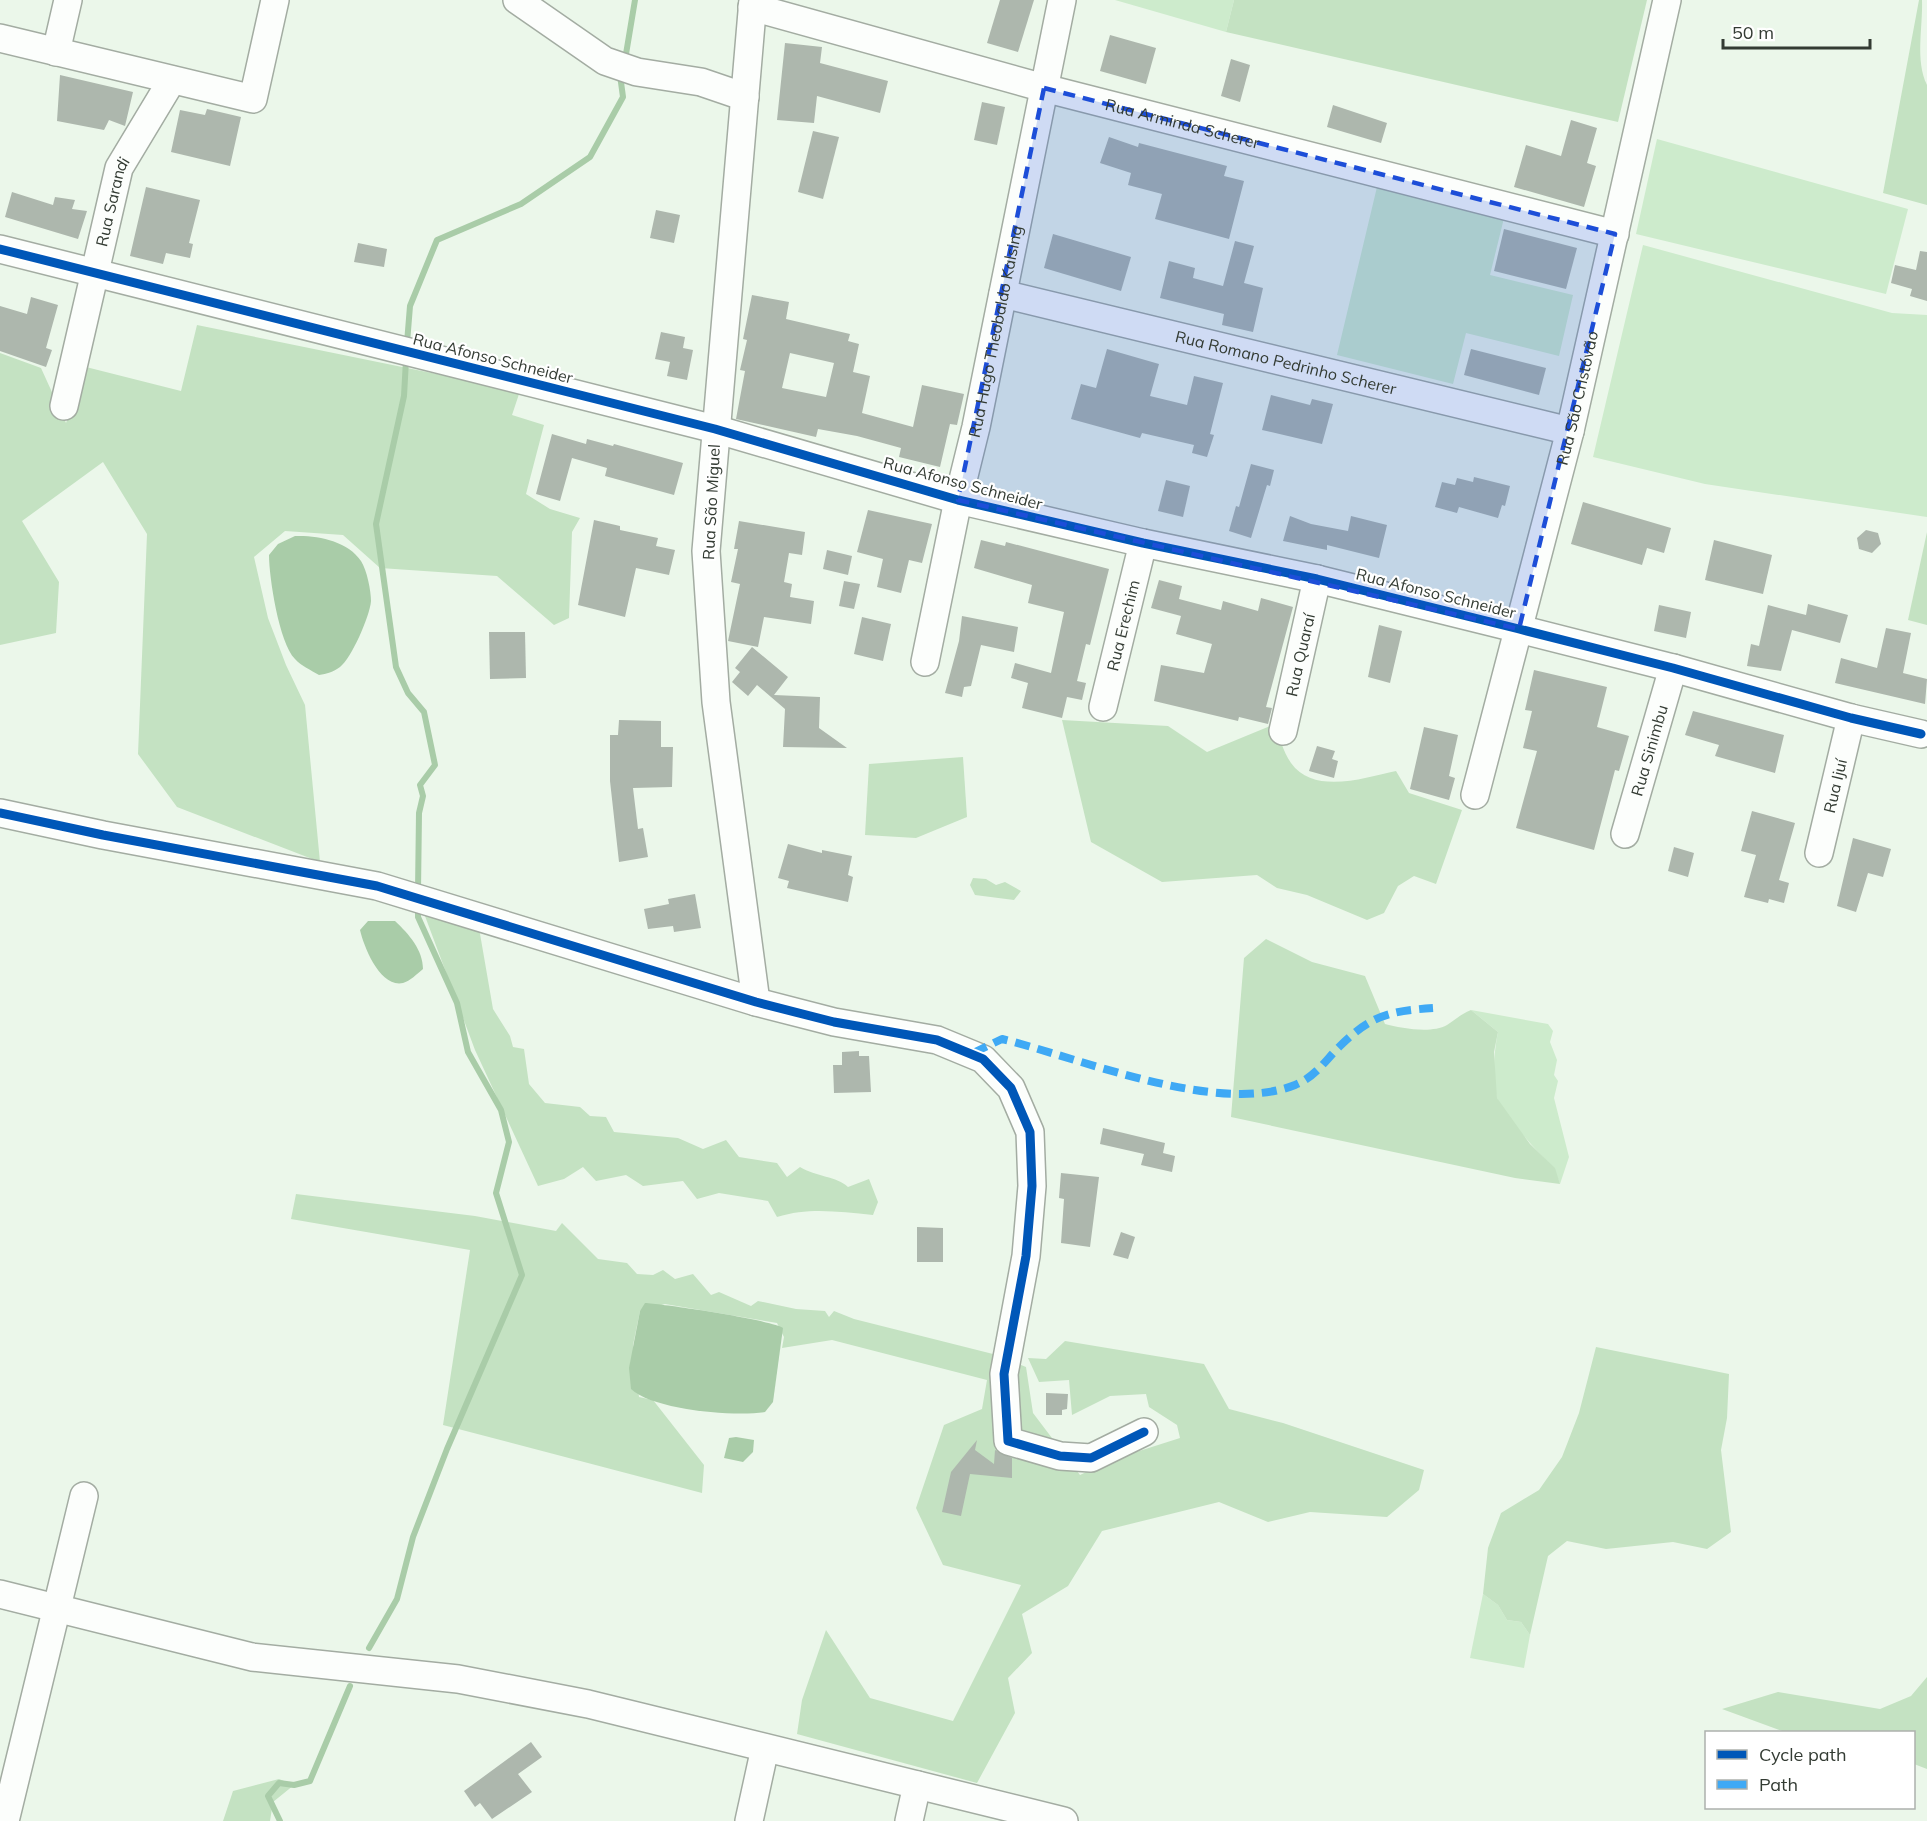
<svg xmlns="http://www.w3.org/2000/svg" width="1927" height="1821" viewBox="0 0 1927 1821" font-family="Mulish,sans-serif">
<rect width="100%" height="100%" fill="#ebf7ea"/>
<g fill="#cdebcc">
<path d="M 1115,0 L 1234,0 L 1226,32 Z"/>
<path d="M 1657,139 L 1908,209 L 1886,294 L 1636,234 Z"/>
<path d="M 1377,187 L 1504,218 L 1490,275 L 1573,295 L 1559,356 L 1466,333 L 1453,384 L 1337,355 Z"/>
<path d="M 1643,245 L 1892,313 L 1927,315 L 1927,517 L 1705,484 L 1593,457 Z"/>
<path d="M 1471,1010 L 1548,1024 L 1553,1031 L 1550,1042 L 1557,1060 L 1554,1075 L 1558,1081 L 1554,1098 L 1569,1157 L 1560,1184 C 1554,1165 1543,1158 1530,1143 C 1522,1134 1500,1108 1497,1098 C 1492,1078 1494,1052 1498,1032 Z"/>
<path d="M 1483,1594 L 1498,1605 L 1507,1620 L 1521,1622 L 1530,1635 L 1524,1668 L 1470,1658 Z"/>
</g>
<g fill="#c4e2c2">
<path d="M 1234,0 L 1647,0 L 1618,122 L 1226,32 Z"/>
<path d="M 1919,0 L 1922,0 C 1923,28 1915,60 1927,85 L 1927,205 L 1883,193 Z"/>
<path d="M 197,325 L 520,391 L 512,415 L 544,425 L 526,494 L 550,509 L 580,518 L 572,532 L 569,618 L 554,625 L 497,576 L 380,568 L 343,535 L 285,531 L 254,557 L 268,618 L 286,665 L 305,705 L 320,862 L 177,807 L 138,754 L 147,534 L 103,462 L 22,521 L 59,582 L 56,633 L 0,645 L 0,353 L 41,368 L 66,423 L 86,367 L 181,391 Z"/>
<path d="M 1927,532 L 1927,625 L 1908,620 Z"/>
<path d="M 1062,720 L 1168,726 L 1207,752 L 1275,724 C 1279,735 1283,752 1291,763 C 1314,795 1364,778 1396,771 L 1409,793 L 1462,810 L 1436,884 L 1414,876 L 1398,886 L 1384,913 L 1367,920 L 1307,895 L 1277,888 L 1257,875 L 1162,882 L 1091,842 Z"/>
<path d="M 963,757 L 967,817 L 916,838 L 865,835 L 869,764 Z"/>
<path d="M 973,878 L 986,879 L 996,885 L 1005,882 L 1021,891 L 1014,900 L 975,895 L 970,885 Z"/>
<path d="M 422,908 L 479,928 L 493,1009 L 510,1036 L 513,1047 L 524,1049 L 529,1084 L 545,1103 L 580,1107 L 590,1116 L 606,1117 L 614,1132 L 678,1138 L 703,1149 L 726,1140 L 739,1157 L 777,1163 L 787,1177 L 800,1167 C 816,1177 837,1176 848,1187 L 869,1179 L 878,1202 L 873,1215 C 839,1212 810,1207 777,1217 L 768,1201 L 719,1193 L 697,1199 L 683,1181 L 643,1186 L 626,1175 L 596,1181 L 583,1167 L 564,1179 L 538,1186 L 475,1050 Z"/>
<path d="M 1266,939 L 1312,962 L 1365,976 L 1385,1024 C 1401,1028 1431,1034 1447,1025 C 1455,1020 1461,1014 1471,1010 L 1498,1032 L 1494,1052 L 1497,1098 L 1530,1144 L 1555,1168 L 1560,1184 L 1515,1178 L 1231,1117 L 1244,958 Z"/>
<path d="M 296,1194 L 475,1216 L 556,1231 L 562,1223 L 598,1259 L 627,1263 L 637,1274 L 653,1275 L 663,1270 L 675,1279 L 693,1274 L 711,1295 L 719,1292 L 751,1306 L 758,1301 L 796,1309 L 825,1311 L 829,1317 L 834,1311 L 854,1319 L 993,1354 L 1026,1367 L 1033,1413 L 1080,1475 L 1111,1460 L 1180,1438 L 1177,1425 L 1149,1407 L 1146,1394 L 1110,1396 L 1072,1415 L 1069,1380 L 1039,1382 L 1028,1358 L 1046,1359 L 1065,1341 L 1204,1364 L 1229,1409 L 1283,1423 L 1424,1470 L 1419,1490 L 1387,1517 L 1310,1512 L 1268,1522 L 1219,1502 L 1102,1531 L 1068,1586 L 1022,1614 L 1032,1653 L 1008,1678 L 1015,1713 L 977,1783 L 797,1734 L 802,1700 L 826,1630 L 870,1698 L 953,1721 L 1021,1585 L 943,1565 L 916,1508 L 944,1425 L 982,1409 L 987,1380 L 832,1340 L 782,1348 L 784,1337 L 777,1323 L 665,1304 L 640,1311 L 633,1345 L 639,1397 L 653,1400 L 704,1465 L 702,1493 L 443,1425 L 470,1250 L 291,1219 Z"/>
<path d="M 1596,1347 L 1729,1374 L 1727,1418 L 1721,1450 L 1731,1532 L 1707,1549 L 1673,1542 L 1606,1549 L 1567,1541 L 1548,1556 L 1530,1635 L 1521,1622 L 1507,1620 L 1498,1605 L 1483,1594 L 1488,1548 L 1501,1513 L 1539,1490 L 1562,1457 L 1579,1413 Z"/>
<path d="M 1927,1677 L 1927,1769 L 1914,1764 L 1914,1732 L 1785,1732 L 1722,1709 L 1778,1692 L 1880,1709 L 1911,1696 Z"/>
<path d="M 279,1779 L 294,1785 L 273,1802 L 270,1821 L 223,1821 L 233,1791 Z"/>
</g>
<g fill="#a9cca8">
<path d="M 295,536 C 317,535 348,541 361,561 C 367,570 371,591 371,601 C 370,616 351,659 340,667 C 333,672 327,674 319,675 C 311,670 301,666 295,659 C 279,643 269,577 269,555 L 278,544 Z"/>
<path d="M 368,921 L 395,921 C 409,934 423,950 423,969 C 417,974 410,981 403,983 C 380,988 364,947 360,930 Z"/>
<path d="M 645,1303 C 664,1304 772,1320 783,1328 L 773,1402 L 765,1412 C 735,1417 653,1410 631,1389 L 629,1368 L 640,1311 Z"/>
<path d="M 736,1437 L 754,1440 L 753,1452 L 743,1462 L 724,1458 L 729,1438 Z"/>
</g>
<g fill="none" stroke-linecap="round" stroke-linejoin="round">
<g stroke="#a9cca8" stroke-width="6">
<path d="M 625,60 L 635,0"/>
<path d="M 407,343 L 410,306 L 437,240 L 521,204 L 590,157 L 623,97 L 620,75"/>
<path d="M 406,360 L 404,396 L 376,524 L 396,667 L 408,693 L 424,712 L 435,765 L 420,785 L 423,796 L 419,813 L 418,891"/>
<path d="M 369,1648 L 397,1599 L 413,1537 L 447,1449 L 522,1275 L 496,1193 L 509,1142 L 501,1110 L 468,1052 L 457,1003 L 418,917 L 418,907"/>
<path d="M 280,1821 L 268,1796 L 279,1783 L 294,1785 L 310,1781 L 350,1686"/>
</g>
</g>
<g fill="#adb7ad" fill-rule="evenodd">
<path d="M 1000,0 L 1034,0 L 1018,52 L 987,43 Z"/>
<path d="M 1110,35 L 1156,48 L 1146,84 L 1100,71 Z"/>
<path d="M 785,43 L 822,47 L 820,63 L 888,81 L 880,113 L 817,96 L 814,123 L 777,120 Z"/>
<path d="M 1231,59 L 1250,65 L 1240,102 L 1221,96 Z"/>
<path d="M 60,75 L 133,92 L 125,126 L 109,120 L 104,130 L 57,121 Z"/>
<path d="M 982,102 L 1005,107 L 997,145 L 974,140 Z"/>
<path d="M 1333,105 L 1387,123 L 1381,143 L 1327,127 Z"/>
<path d="M 207,109 L 241,117 L 230,166 L 171,152 L 180,110 L 205,115 Z"/>
<path d="M 1571,120 L 1597,128 L 1587,163 L 1596,166 L 1584,207 L 1514,187 L 1526,145 L 1561,156 Z"/>
<path d="M 813,131 L 839,137 L 823,199 L 798,192 Z"/>
<path d="M 1109,137 L 1138,147 L 1139,143 L 1227,166 L 1224,176 L 1244,181 L 1229,239 L 1155,219 L 1162,194 L 1128,185 L 1131,173 L 1100,163 Z"/>
<path d="M 146,187 L 200,200 L 189,243 L 193,244 L 190,258 L 166,253 L 163,264 L 130,256 Z"/>
<path d="M 12,192 L 53,205 L 55,197 L 75,200 L 72,209 L 87,211 L 78,239 L 5,217 Z"/>
<path d="M 656,210 L 680,215 L 674,243 L 650,238 Z"/>
<path d="M 1504,229 L 1577,248 L 1566,289 L 1494,271 Z"/>
<path d="M 1053,234 L 1131,257 L 1121,291 L 1044,268 Z"/>
<path d="M 1235,241 L 1254,246 L 1244,283 L 1263,288 L 1253,332 L 1222,325 L 1224,314 L 1160,298 L 1169,261 L 1195,268 L 1193,278 L 1223,286 Z"/>
<path d="M 358,243 L 387,249 L 384,267 L 354,262 Z"/>
<path d="M 1920,251 L 1927,252 L 1927,301 L 1910,296 L 1912,289 L 1891,283 L 1895,265 L 1916,270 Z"/>
<path d="M 752,295 L 789,302 L 786,319 L 850,334 L 848,341 L 859,344 L 853,372 L 870,376 L 862,413 L 913,427 L 922,385 L 964,394 L 957,425 L 950,424 L 940,467 L 899,457 L 901,448 L 857,436 L 818,429 L 816,437 L 736,419 L 745,371 L 740,370 L 747,340 L 743,339 ZM 790,353 L 834,363 L 826,397 L 782,388 Z"/>
<path d="M 31,297 L 58,305 L 46,348 L 52,350 L 46,367 L 0,351 L 0,306 L 27,314 Z"/>
<path d="M 661,332 L 685,337 L 683,348 L 693,350 L 687,380 L 667,376 L 670,362 L 655,359 Z"/>
<path d="M 1107,349 L 1159,364 L 1150,396 L 1187,405 L 1194,376 L 1223,383 L 1210,434 L 1214,435 L 1207,457 L 1192,453 L 1194,445 L 1142,433 L 1140,438 L 1071,419 L 1081,384 L 1096,388 Z"/>
<path d="M 1471,349 L 1546,368 L 1539,395 L 1464,375 Z"/>
<path d="M 1271,395 L 1310,405 L 1312,399 L 1333,404 L 1322,444 L 1262,430 Z"/>
<path d="M 552,434 L 586,444 L 587,439 L 613,446 L 614,444 L 683,463 L 674,495 L 605,476 L 607,468 L 572,458 L 560,501 L 536,494 Z"/>
<path d="M 1251,464 L 1274,470 L 1270,486 L 1267,485 L 1251,538 L 1229,531 L 1236,506 L 1239,507 Z"/>
<path d="M 1474,477 L 1510,486 L 1505,506 L 1502,505 L 1498,518 L 1459,507 L 1457,513 L 1435,507 L 1442,482 L 1455,485 L 1457,478 L 1473,482 Z"/>
<path d="M 1166,480 L 1190,486 L 1183,517 L 1158,511 Z"/>
<path d="M 1583,502 L 1671,528 L 1664,553 L 1647,548 L 1642,565 L 1571,544 Z"/>
<path d="M 868,510 L 932,524 L 922,563 L 909,560 L 901,593 L 877,587 L 883,559 L 857,552 Z"/>
<path d="M 1290,516 L 1311,524 L 1348,531 L 1351,516 L 1387,525 L 1379,558 L 1327,545 L 1327,550 L 1283,541 Z"/>
<path d="M 594,520 L 620,526 L 620,530 L 658,538 L 656,546 L 675,550 L 669,575 L 636,568 L 625,617 L 578,605 Z"/>
<path d="M 739,521 L 805,532 L 802,555 L 789,553 L 784,582 L 792,584 L 790,597 L 814,601 L 811,624 L 764,617 L 758,647 L 728,641 L 740,584 L 731,582 L 738,549 L 734,549 Z"/>
<path d="M 1866,530 L 1878,533 L 1881,544 L 1872,553 L 1859,549 L 1857,538 Z"/>
<path d="M 981,540 L 1005,546 L 1006,542 L 1109,569 L 1090,645 L 1086,644 L 1077,681 L 1086,683 L 1082,700 L 1067,697 L 1062,718 L 1022,708 L 1028,683 L 1011,678 L 1015,663 L 1051,673 L 1064,612 L 1028,603 L 1032,585 L 974,568 Z"/>
<path d="M 1714,540 L 1772,555 L 1763,594 L 1705,580 Z"/>
<path d="M 827,550 L 852,556 L 848,575 L 823,569 Z"/>
<path d="M 1159,580 L 1182,586 L 1179,599 L 1221,610 L 1223,601 L 1258,611 L 1261,598 L 1293,607 L 1266,707 L 1272,708 L 1268,724 L 1239,717 L 1238,721 L 1154,701 L 1161,665 L 1204,673 L 1212,644 L 1176,634 L 1181,616 L 1151,608 Z"/>
<path d="M 844,581 L 860,584 L 854,609 L 839,606 Z"/>
<path d="M 1808,604 L 1848,615 L 1840,643 L 1792,630 L 1781,671 L 1747,666 L 1751,644 L 1759,646 L 1768,605 L 1806,615 Z"/>
<path d="M 1659,605 L 1691,612 L 1686,638 L 1654,631 Z"/>
<path d="M 962,616 L 1018,627 L 1014,652 L 981,645 L 971,686 L 964,687 L 962,697 L 945,693 L 959,641 Z"/>
<path d="M 862,617 L 891,624 L 883,661 L 854,654 Z"/>
<path d="M 1379,625 L 1402,631 L 1390,683 L 1368,677 Z"/>
<path d="M 1886,628 L 1911,633 L 1903,673 L 1927,679 L 1925,704 L 1835,683 L 1841,658 L 1877,668 Z"/>
<path d="M 489,632 L 525,632 L 526,678 L 490,679 Z"/>
<path d="M 752,647 L 788,677 L 774,695 L 820,697 L 819,728 L 847,748 L 783,747 L 785,709 L 757,685 L 748,696 L 732,682 L 740,672 L 735,668 Z"/>
<path d="M 1534,670 L 1607,687 L 1597,727 L 1629,736 L 1619,771 L 1615,770 L 1594,850 L 1516,828 L 1537,751 L 1523,748 L 1532,711 L 1525,710 Z"/>
<path d="M 1693,711 L 1784,735 L 1775,773 L 1715,756 L 1719,745 L 1685,735 Z"/>
<path d="M 619,720 L 661,721 L 661,747 L 673,747 L 672,787 L 633,788 L 638,829 L 643,828 L 648,857 L 619,862 L 610,781 L 610,735 L 618,735 Z"/>
<path d="M 1424,727 L 1458,735 L 1449,776 L 1455,778 L 1449,800 L 1410,789 Z"/>
<path d="M 1317,746 L 1335,751 L 1332,759 L 1338,761 L 1334,778 L 1309,771 Z"/>
<path d="M 1752,811 L 1795,823 L 1779,880 L 1789,883 L 1784,903 L 1769,899 L 1768,903 L 1744,897 L 1756,855 L 1741,851 Z"/>
<path d="M 1853,838 L 1891,849 L 1883,877 L 1868,873 L 1856,912 L 1837,906 Z"/>
<path d="M 788,844 L 822,853 L 822,850 L 852,856 L 848,875 L 853,877 L 848,902 L 787,888 L 789,881 L 778,878 Z"/>
<path d="M 1674,847 L 1694,853 L 1688,877 L 1668,871 Z"/>
<path d="M 695,894 L 701,928 L 674,932 L 673,926 L 648,929 L 644,909 L 669,904 L 668,899 Z"/>
<path d="M 859,1051 L 859,1056 L 869,1056 L 871,1092 L 834,1093 L 833,1065 L 842,1065 L 842,1052 Z"/>
<path d="M 1103,1128 L 1165,1143 L 1163,1153 L 1175,1156 L 1172,1172 L 1141,1165 L 1144,1154 L 1100,1144 Z"/>
<path d="M 1061,1173 L 1099,1177 L 1090,1247 L 1061,1243 L 1064,1199 L 1059,1198 Z"/>
<path d="M 917,1227 L 943,1228 L 943,1262 L 917,1262 Z"/>
<path d="M 1121,1232 L 1135,1237 L 1128,1259 L 1113,1255 Z"/>
<path d="M 1046,1393 L 1068,1394 L 1067,1409 L 1062,1410 L 1062,1415 L 1046,1415 Z"/>
<path d="M 977,1440 L 975,1450 L 994,1464 L 995,1450 L 1012,1458 L 1012,1478 L 970,1474 L 961,1516 L 942,1512 L 951,1472 Z"/>
<path d="M 531,1742 L 542,1757 L 518,1774 L 532,1792 L 492,1819 L 480,1803 L 475,1807 L 464,1791 Z"/>
</g>
<g fill="none" stroke-linecap="round" stroke-linejoin="round">
<g stroke="#a3aca2" stroke-width="30">
<g id="minor">
<path d="M 517,0 L 605,61 L 637,72 L 701,82 L 745,97"/>
<path d="M 753,0 L 706,551 L 716,702 L 756,1002"/>
<path id="s1" d="M 752,7 L 1044,88 L 1615,234"/>
<path d="M 0,38 L 253,99 L 275,0"/>
<path d="M 56,52 L 68,0"/>
<path d="M 0,249 L 715,429 L 958,500 L 1143,543 L 1317,579 L 1519,629 L 1673,668 L 1851,718 L 1921,734"/>
<path id="s2" d="M 1003,294 L 1570,431"/>
<path id="s3" d="M 64,406 L 119,168 L 172,80"/>
<path id="s4" d="M 925,662 L 958,500 L 976,427 L 1062,0"/>
<path id="s5" d="M 1103,707 L 1143,543"/>
<path id="s6" d="M 1283,731 L 1317,579"/>
<path id="s7" d="M 1475,795 L 1570,431 L 1667,0"/>
<path d="M 0,813 L 103,835 L 377,886 L 756,1002 L 834,1022 L 937,1040 L 983,1059 L 1011,1088 L 1030,1132 L 1032,1186 L 1026,1256 L 1004,1374 L 1008,1441 L 1060,1456 L 1091,1458 L 1144,1432"/>
<path id="s8" d="M 1625,834 L 1673,668"/>
<path id="s9" d="M 1819,853 L 1851,718"/>
<path d="M 0,1594 L 252,1657 L 458,1679 L 588,1704 L 1064,1821"/>
<path d="M 5,1821 L 84,1496"/>
<path d="M 749,1821 L 765,1748"/>
<path d="M 909,1821 L 917,1785"/>
</g>
</g>
<use href="#minor" stroke="#fcfefc" stroke-width="27"/>
<path stroke="#3fa9f5" stroke-width="8" stroke-dasharray="15 8" stroke-linecap="butt" d="M 973,1053 L 1002,1039 C 1080,1058 1218,1116 1295,1085 C 1315,1077 1325,1061 1339,1047 C 1371,1015 1390,1011 1433,1008"/>
<g stroke="#fff" stroke-width="13">
<g id="cycleway">
<path d="M 0,249 L 715,429 L 958,500 L 1143,543 L 1317,579 L 1519,629 L 1673,668 L 1851,718 L 1921,734"/>
<path d="M 0,813 L 103,835 L 377,886 L 756,1002 L 834,1022 L 937,1040 L 983,1059 L 1011,1088 L 1030,1132 L 1032,1186 L 1026,1256 L 1004,1374 L 1008,1441 L 1060,1456 L 1091,1458 L 1144,1432"/>
</g>
</g>
<use href="#cycleway" stroke="#0057b8" stroke-width="9"/>
</g>
<path fill="#1d4ed8" fill-opacity="0.2" stroke="#1d4ed8" stroke-width="4.5" stroke-dasharray="12 8" stroke-linejoin="round" d="M 1044,88 L 1615,234 L 1519,629 L 958,500 Z"/>
<g text-anchor="middle" dominant-baseline="central" stroke-width="4.5" stroke-linejoin="round" paint-order="stroke">
<g font-size="16" fill="#333b33" stroke="#fff">
<text stroke="none"><textPath href="#s1" startOffset="446">Rua Arminda Scherer</textPath></text>
<text stroke="none"><textPath href="#s3" startOffset="210">Rua Sarandi</textPath></text>
<text stroke="none"><textPath href="#s4" startOffset="338">Rua Hugo Theobaldo Kalsing</textPath></text>
<text transform="translate(493 358) rotate(14)">Rua Afonso Schneider</text>
<text stroke="none"><textPath href="#s2" startOffset="291">Rua Romano Pedrinho Scherer</textPath></text>
<text stroke="none"><textPath href="#s7" startOffset="410">Rua São Cristóvão</textPath></text>
<text transform="translate(963 483) rotate(15)">Rua Afonso Schneider</text>
<text transform="translate(711 502) rotate(-87)">Rua São Miguel</text>
<text transform="translate(1436 593) rotate(14)">Rua Afonso Schneider</text>
<text stroke="none"><textPath href="#s5" startOffset="84">Rua Erechim</textPath></text>
<text stroke="none"><textPath href="#s6" startOffset="78">Rua Quaraí</textPath></text>
<text stroke="none"><textPath href="#s8" startOffset="87">Rua Sinimbu</textPath></text>
<text stroke="none"><textPath href="#s9" startOffset="69">Rua Ijuí</textPath></text>
</g>
</g>
<rect x="1705" y="1731" width="210" height="78" fill="#ffffff" stroke="#adb1ad" stroke-width="1.5"/>
<rect x="1717" y="1750" width="30" height="9" fill="#0057b8" stroke="#adb1ad" stroke-width="1.5"/>
<text x="1759" y="1761" font-size="18" fill="#333b33">Cycle path</text>
<rect x="1717" y="1780" width="30" height="9" fill="#3fa9f5" stroke="#adb1ad" stroke-width="1.5"/>
<text x="1759" y="1791" font-size="18" fill="#333b33">Path</text>
<path d="M1723 39v9h147v-9" fill="none" stroke="#333b33" stroke-width="3"/>
<text x="1732" y="39" font-size="18" fill="#333b33" stroke="#ffffff" stroke-width="4.5" paint-order="stroke">50 m</text>
</svg>
